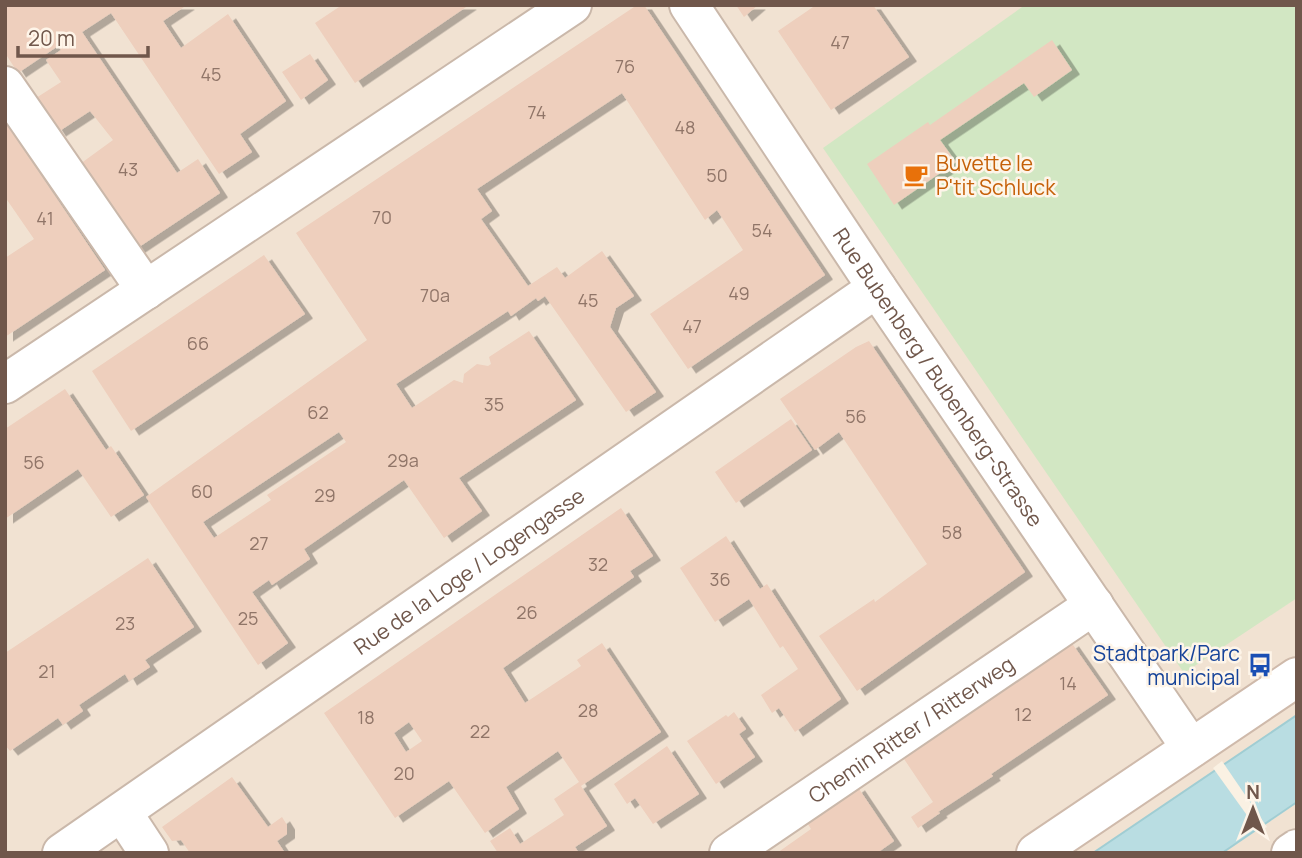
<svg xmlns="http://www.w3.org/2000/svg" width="1302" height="858" viewBox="0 0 1302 858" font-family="Manrope,sans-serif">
<defs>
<filter id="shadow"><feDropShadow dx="8" dy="4.5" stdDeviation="0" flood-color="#0004"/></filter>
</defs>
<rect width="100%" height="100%" fill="#faf1e3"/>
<g fill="#f1e2d2">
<path d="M 5,5 L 1297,5 L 1297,715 L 1093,853 L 5,853 Z"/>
<path d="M 1297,803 L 1297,853 L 1223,853 Z"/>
</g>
<path fill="#d2e7c3" d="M 1025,5 L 1297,5 L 1297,598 L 1184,673 L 823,148 Z"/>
<path fill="#b9dde2" stroke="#a0cdd3" stroke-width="2" d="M 1297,715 L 1297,802 L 1222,853 L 1093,853 Z"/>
<path fill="#faf1e3" d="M 1222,761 L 1267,827 L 1259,832 L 1213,768 Z"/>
<g fill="#eecfbd" fill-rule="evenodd" filter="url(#shadow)">
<path d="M 5,5 L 187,5 L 163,21 L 181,48 L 228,14 L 286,101 L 240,134 L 252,152 L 219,174 L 111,13 L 82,32 L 177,173 L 198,159 L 220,193 L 136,249 L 80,164 L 113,140 L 90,111 L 58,132 L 36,98 L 61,82 L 46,60 L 61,50 L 58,46 L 18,73 L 5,53 Z"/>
<path d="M 342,5 L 469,5 L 355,83 L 315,23 Z"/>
<path d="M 637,5 L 644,5 L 825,275 L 688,369 L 650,314 L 743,250 L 717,210 L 705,220 L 622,93 L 477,189 L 492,211 L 481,219 L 528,286 L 557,267 L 565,278 L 602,251 L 634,296 L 616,308 L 610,327 L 656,392 L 626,412 L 545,296 L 538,301 L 536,298 L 511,316 L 508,311 L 396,384 L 412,408 L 454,380 L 463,383 L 464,374 L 477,364 L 488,366 L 491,364 L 489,357 L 529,331 L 576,400 L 459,478 L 482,511 L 444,538 L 404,480 L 304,549 L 310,559 L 272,585 L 269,580 L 252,592 L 288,643 L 258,665 L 146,497 L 367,340 L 296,233 ZM 339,432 L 346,442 L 267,495 L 271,500 L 214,538 L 203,522 Z"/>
<path d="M 736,5 L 758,5 L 744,17 Z"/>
<path d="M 816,5 L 873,5 L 909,57 L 831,110 L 778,31 Z"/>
<path d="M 1052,40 L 1072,70 L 1034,97 L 1024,83 L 940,140 L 956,162 L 894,205 L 867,164 L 928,122 L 930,125 Z"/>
<path d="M 310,54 L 328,80 L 301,100 L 282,72 Z"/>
<path d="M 5,122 L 105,270 L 5,337 L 5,258 L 34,239 L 5,197 Z"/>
<path d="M 264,255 L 305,314 L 131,431 L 92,371 Z"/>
<path d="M 869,341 L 1025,572 L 857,691 L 819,636 L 874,599 L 875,602 L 927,564 L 839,432 L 815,450 L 780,399 L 856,347 Z"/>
<path d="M 65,389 L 106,450 L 111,446 L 144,495 L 111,517 L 78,469 L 5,519 L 5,429 Z"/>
<path d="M 791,419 L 812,450 L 736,503 L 715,472 Z"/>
<path d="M 621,508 L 653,556 L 630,571 L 634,577 L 503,668 L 525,703 L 581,666 L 577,660 L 602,643 L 661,732 L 581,786 L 607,826 L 575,847 L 579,853 L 498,853 L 490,841 L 510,828 L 520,844 L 564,815 L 554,799 L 579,782 L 558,751 L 506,787 L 519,809 L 485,833 L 449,781 L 395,818 L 324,713 ZM 409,722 L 422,741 L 406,752 L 394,733 Z"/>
<path d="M 726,536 L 760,589 L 767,584 L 841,699 L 795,732 L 779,708 L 772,713 L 761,695 L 798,669 L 783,646 L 780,648 L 749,599 L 715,622 L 680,568 Z"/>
<path d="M 148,558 L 194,627 L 145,660 L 150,667 L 129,681 L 125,674 L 79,705 L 83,711 L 63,725 L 58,718 L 10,751 L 5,745 L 5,653 Z"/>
<path d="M 1071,642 L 1108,695 L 991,774 L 993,776 L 938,812 L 940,813 L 918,828 L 911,817 L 933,802 L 902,756 Z"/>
<path d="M 734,712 L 746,729 L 739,734 L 755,757 L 716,784 L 687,741 L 726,715 L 728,717 Z"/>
<path d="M 667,746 L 699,794 L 653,824 L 635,798 L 627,804 L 614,784 Z"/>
<path d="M 232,777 L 268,827 L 282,817 L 287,825 L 287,834 L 277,841 L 285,853 L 190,853 L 181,840 L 172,841 L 162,827 Z"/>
<path d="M 857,786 L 894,841 L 877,853 L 777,853 L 811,829 L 806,821 Z"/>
</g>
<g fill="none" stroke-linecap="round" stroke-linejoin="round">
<g stroke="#cab8aa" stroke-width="42">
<g id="street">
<path id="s1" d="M 689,5 L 877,288 L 1191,748"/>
<path d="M 5,86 L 146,290"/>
<path d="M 5,384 L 572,5"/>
<path d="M 122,812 L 149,853"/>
<path id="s2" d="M 62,853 L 877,288"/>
<path id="s3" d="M 729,853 L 1094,605"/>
<path d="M 1291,853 L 1297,849"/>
</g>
</g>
<g stroke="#cfbaab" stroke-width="42">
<path id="secondary" d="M 1036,853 L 1297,677"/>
</g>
<use href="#street" stroke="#fff" stroke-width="38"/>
<use href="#secondary" stroke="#fff" stroke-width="38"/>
</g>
<defs>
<g id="cafe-bare" transform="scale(1.89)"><path d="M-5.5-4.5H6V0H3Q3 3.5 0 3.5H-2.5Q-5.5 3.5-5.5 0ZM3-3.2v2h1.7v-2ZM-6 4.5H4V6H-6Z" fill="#e8710a" stroke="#fef5e9" stroke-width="2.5" paint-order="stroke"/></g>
<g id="bus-bare" transform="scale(1.89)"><path d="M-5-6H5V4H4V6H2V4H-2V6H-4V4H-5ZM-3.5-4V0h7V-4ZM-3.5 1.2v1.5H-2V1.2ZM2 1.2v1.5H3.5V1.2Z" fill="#1a4fb4" stroke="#fef5e9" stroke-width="2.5" paint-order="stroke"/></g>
</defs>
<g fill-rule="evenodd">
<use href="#cafe-bare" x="916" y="175"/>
<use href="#bus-bare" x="1260" y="665"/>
</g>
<g text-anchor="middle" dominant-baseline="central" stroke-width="5" stroke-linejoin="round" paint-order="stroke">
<g font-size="18" fill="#907568">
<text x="840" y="42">47</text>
<text x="625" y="66">76</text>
<text x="211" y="74">45</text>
<text x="537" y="112">74</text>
<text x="685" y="127">48</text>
<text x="128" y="169">43</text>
<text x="717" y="175">50</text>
<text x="382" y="217">70</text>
<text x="45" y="218">41</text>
<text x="762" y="230">54</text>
<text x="739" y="293">49</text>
<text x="435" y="295">70a</text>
<text x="588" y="300">45</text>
<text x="692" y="326">47</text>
<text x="198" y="343">66</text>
<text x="494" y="404">35</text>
<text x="318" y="412">62</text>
<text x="856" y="416">56</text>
<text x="403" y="460">29a</text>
<text x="34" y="462">56</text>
<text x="202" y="491">60</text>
<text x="325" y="495">29</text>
<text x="952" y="532">58</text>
<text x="259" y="543">27</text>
<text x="598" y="564">32</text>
<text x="720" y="579">36</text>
<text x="527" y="612">26</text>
<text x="248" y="618">25</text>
<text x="125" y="623">23</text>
<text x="47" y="671">21</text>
<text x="1068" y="683">14</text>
<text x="588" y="710">28</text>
<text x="1023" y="714">12</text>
<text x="366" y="717">18</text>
<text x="480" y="731">22</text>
<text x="404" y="773">20</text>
</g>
<g font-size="21" fill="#c56008" stroke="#fef5e9" text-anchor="start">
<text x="936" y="163">Buvette le<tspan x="936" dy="24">P'tit Schluck</tspan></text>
</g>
<g font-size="21" fill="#70574b" stroke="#fef5e9">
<text stroke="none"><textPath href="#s1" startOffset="448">Rue Bubenberg / Bubenberg-Strasse</textPath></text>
<text stroke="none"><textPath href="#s2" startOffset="495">Rue de la Loge / Logengasse</textPath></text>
<text stroke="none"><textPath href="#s3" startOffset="220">Chemin Ritter / Ritterweg</textPath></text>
</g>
<g font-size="21" fill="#164399" stroke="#fef5e9" text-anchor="end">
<text x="1240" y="653">Stadtpark/Parc<tspan x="1240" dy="24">municipal</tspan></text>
</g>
</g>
<rect width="1302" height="858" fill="none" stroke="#70574b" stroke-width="14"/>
<g transform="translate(1253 809)" stroke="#fef5e9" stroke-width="5" paint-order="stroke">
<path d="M0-5L12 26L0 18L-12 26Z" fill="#70574b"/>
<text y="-10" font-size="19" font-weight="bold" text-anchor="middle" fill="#70574b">N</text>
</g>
<path d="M18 46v10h130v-10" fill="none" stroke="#70574b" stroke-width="3.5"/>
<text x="28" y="46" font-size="21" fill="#70574b" stroke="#fef5e9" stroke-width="5" paint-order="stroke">20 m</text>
</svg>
